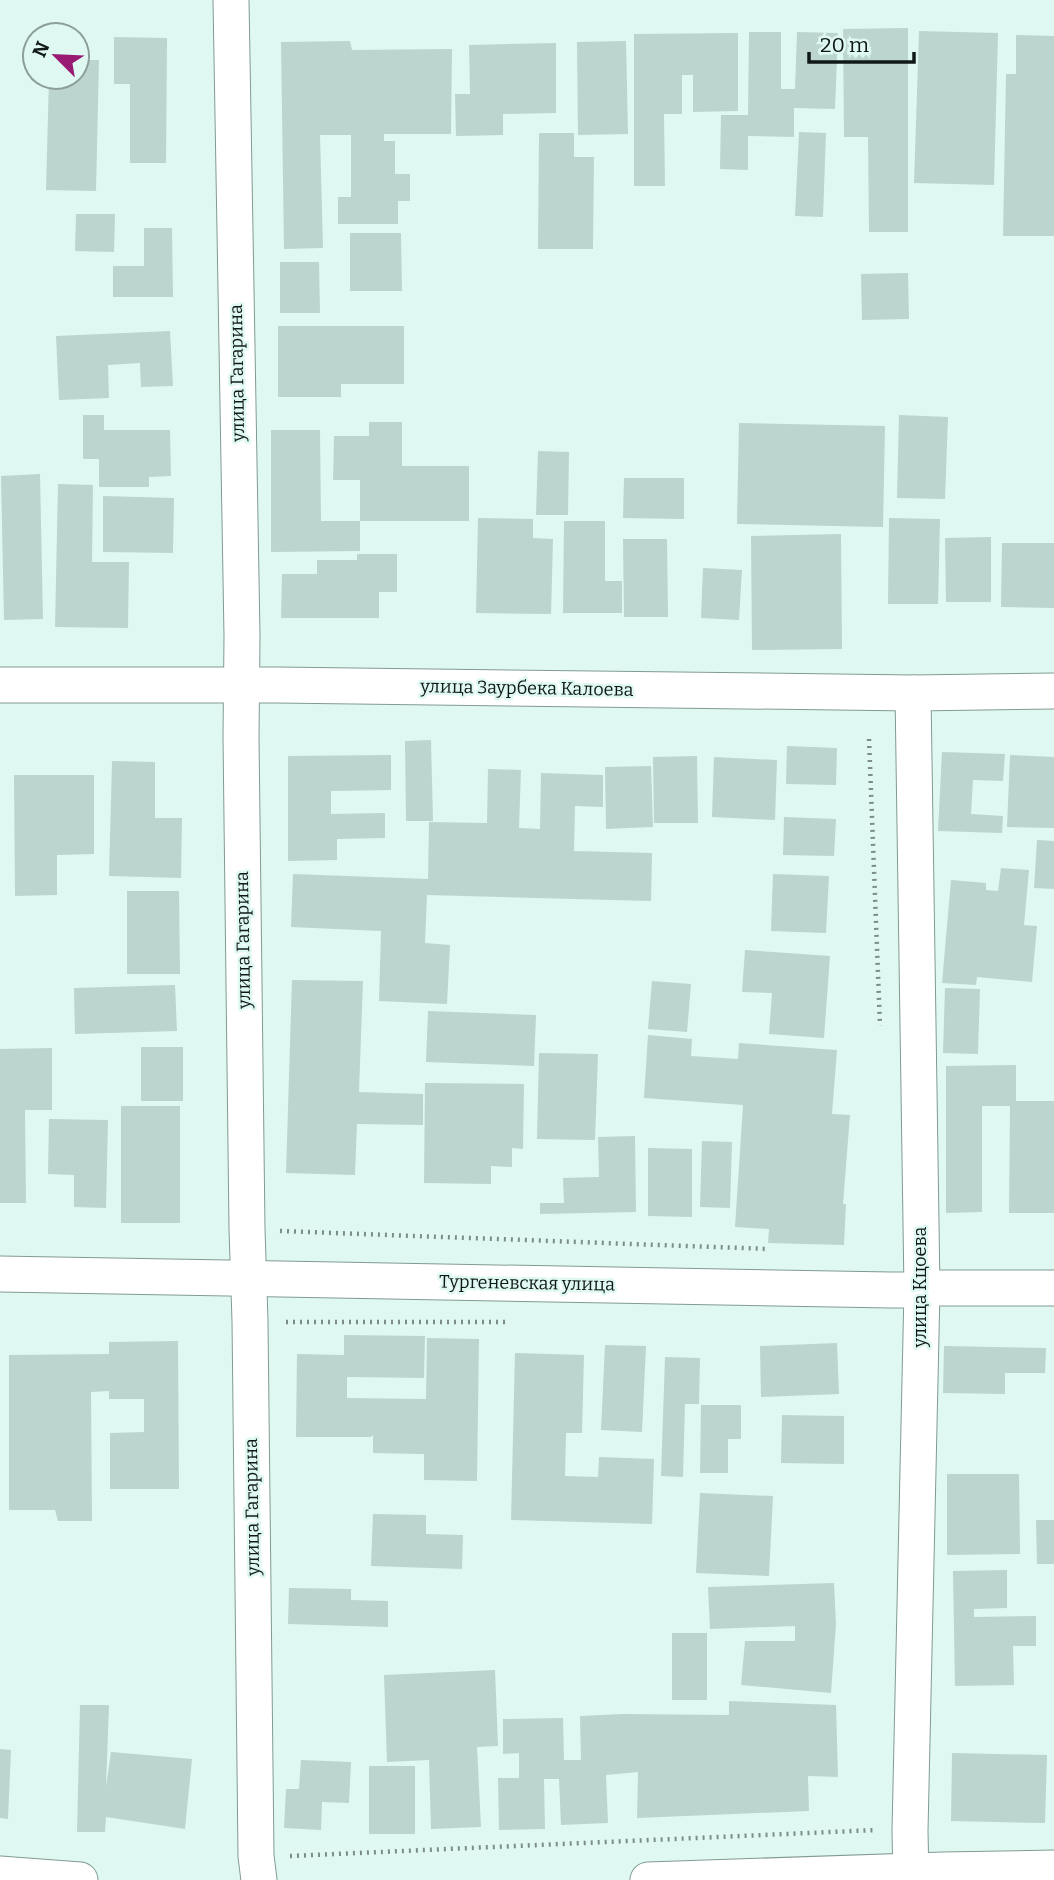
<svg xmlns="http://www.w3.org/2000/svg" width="1054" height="1880" viewBox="0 0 1054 1880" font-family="Bitter,serif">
<rect width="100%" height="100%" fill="#dff9f2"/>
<g fill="#bcd5ce">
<path d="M 908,28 L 908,232 L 869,232 L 868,137 L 844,137 L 843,29 Z"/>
<path d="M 919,31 L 998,33 L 994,185 L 914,183 Z"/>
<path d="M 749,32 L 781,32 L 781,89 L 795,89 L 797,32 L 838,33 L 835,109 L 794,108 L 794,137 L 748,136 L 748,170 L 720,169 L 721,115 L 748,115 Z"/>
<path d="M 738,33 L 738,111 L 693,112 L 693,75 L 682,75 L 682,114 L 664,114 L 665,186 L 634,186 L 634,34 Z"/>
<path d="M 1016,35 L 1054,36 L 1054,236 L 1003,236 L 1006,74 L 1016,74 Z"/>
<path d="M 114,37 L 167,38 L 166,163 L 130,163 L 130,84 L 114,84 Z"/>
<path d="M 350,41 L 352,50 L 452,49 L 451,134 L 384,134 L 384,141 L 395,141 L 395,174 L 410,174 L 410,201 L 398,201 L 398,224 L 338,224 L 338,197 L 351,197 L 351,135 L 320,135 L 323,248 L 284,249 L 281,42 Z"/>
<path d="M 626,41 L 628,134 L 578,135 L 577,42 Z"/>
<path d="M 556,43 L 556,113 L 503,114 L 503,135 L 456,136 L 455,94 L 470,94 L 469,45 Z"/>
<path d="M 77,60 L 99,60 L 96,191 L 46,190 L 49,77 L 77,77 Z"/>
<path d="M 799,132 L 826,133 L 823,217 L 795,216 Z"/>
<path d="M 539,133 L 574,133 L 574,157 L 594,157 L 593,249 L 538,249 Z"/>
<path d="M 76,214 L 115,214 L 114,252 L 75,251 Z"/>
<path d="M 144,228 L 172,228 L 173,297 L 113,297 L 113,266 L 144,266 Z"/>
<path d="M 350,233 L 401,233 L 402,291 L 350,291 Z"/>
<path d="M 280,262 L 319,262 L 320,313 L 280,313 Z"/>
<path d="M 908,273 L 909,319 L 862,320 L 861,274 Z"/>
<path d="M 278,326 L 404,326 L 404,384 L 341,384 L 341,397 L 278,397 Z"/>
<path d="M 170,331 L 173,386 L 141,387 L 140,363 L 108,365 L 109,398 L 59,400 L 56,336 Z"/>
<path d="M 83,415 L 104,415 L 104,430 L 170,430 L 171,476 L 149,477 L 149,487 L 99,487 L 99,459 L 83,459 Z"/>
<path d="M 899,415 L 948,417 L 945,499 L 897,498 Z"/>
<path d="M 369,422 L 402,422 L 402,466 L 469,466 L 469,521 L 360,521 L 360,551 L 271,552 L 271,430 L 320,430 L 321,521 L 360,521 L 360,480 L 333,480 L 334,436 L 369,436 Z"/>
<path d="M 739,423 L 885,426 L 883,527 L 737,524 Z"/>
<path d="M 538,451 L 569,452 L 568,515 L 536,515 Z"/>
<path d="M 40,474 L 43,619 L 4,620 L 1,476 Z"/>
<path d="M 624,478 L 684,478 L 684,519 L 623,518 Z"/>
<path d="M 58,484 L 93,485 L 92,562 L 129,562 L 128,628 L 55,627 Z"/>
<path d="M 103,496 L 174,498 L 173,553 L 103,552 Z"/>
<path d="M 478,518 L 533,519 L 533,538 L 553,539 L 551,614 L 476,613 Z"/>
<path d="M 889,518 L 940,519 L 938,604 L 888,604 Z"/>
<path d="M 564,521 L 605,521 L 605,581 L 622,581 L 622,613 L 563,613 Z"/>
<path d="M 841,534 L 842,649 L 752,650 L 751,536 Z"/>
<path d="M 991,537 L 991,602 L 946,602 L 945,538 Z"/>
<path d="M 623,539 L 667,539 L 668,617 L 624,617 Z"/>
<path d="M 1002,543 L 1054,543 L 1054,608 L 1001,607 Z"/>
<path d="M 357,554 L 397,554 L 397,592 L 379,592 L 379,618 L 281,618 L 282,574 L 317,574 L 317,560 L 357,560 Z"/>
<path d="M 703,568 L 742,570 L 739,620 L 701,618 Z"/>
<path d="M 431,740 L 433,821 L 406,821 L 405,741 Z"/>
<path d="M 787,746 L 837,748 L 836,785 L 786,784 Z"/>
<path d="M 942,752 L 1005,754 L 1003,781 L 973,780 L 971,814 L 1003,816 L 1002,833 L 938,831 Z"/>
<path d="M 391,755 L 391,790 L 331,791 L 331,814 L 385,813 L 385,838 L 337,839 L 337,860 L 288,861 L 288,756 Z"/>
<path d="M 1010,755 L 1054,757 L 1054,828 L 1007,827 Z"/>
<path d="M 697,756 L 698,823 L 654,823 L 653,757 Z"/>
<path d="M 714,757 L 777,760 L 775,820 L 712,817 Z"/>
<path d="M 112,761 L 155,762 L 155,818 L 182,818 L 181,878 L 109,876 Z"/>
<path d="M 651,766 L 653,827 L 606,829 L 605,767 Z"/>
<path d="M 488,769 L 521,770 L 519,828 L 540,829 L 541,773 L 603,775 L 603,807 L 575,806 L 574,851 L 652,853 L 651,901 L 427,895 L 425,943 L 450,945 L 447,1004 L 379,1001 L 381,931 L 291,927 L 293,874 L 428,879 L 429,822 L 487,823 Z"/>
<path d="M 14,775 L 94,775 L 94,854 L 57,855 L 57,895 L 15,896 Z"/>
<path d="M 784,817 L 836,819 L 834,856 L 783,855 Z"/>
<path d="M 1037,840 L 1054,841 L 1054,889 L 1034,888 Z"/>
<path d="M 1001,868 L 1029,870 L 1024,925 L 1037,926 L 1032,982 L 977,977 L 976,985 L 942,983 L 951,880 L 986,883 L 986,890 L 998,891 Z"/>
<path d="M 773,874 L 829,876 L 826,933 L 771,931 Z"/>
<path d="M 127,891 L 179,891 L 180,974 L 127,974 Z"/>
<path d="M 745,950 L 830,956 L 824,1038 L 769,1034 L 772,993 L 742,992 Z"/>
<path d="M 292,980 L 363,981 L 359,1092 L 423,1094 L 423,1125 L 357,1124 L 355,1175 L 286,1173 Z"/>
<path d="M 652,981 L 691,984 L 687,1032 L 648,1029 Z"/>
<path d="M 175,985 L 177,1031 L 75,1034 L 74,988 Z"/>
<path d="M 945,988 L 980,989 L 978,1054 L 943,1053 Z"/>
<path d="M 428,1011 L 536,1015 L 534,1066 L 426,1062 Z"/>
<path d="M 648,1035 L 692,1039 L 691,1056 L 738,1059 L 739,1043 L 837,1050 L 832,1114 L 850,1115 L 843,1204 L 846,1204 L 844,1245 L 768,1243 L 769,1229 L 735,1227 L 743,1105 L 644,1098 Z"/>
<rect x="141" y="1047" width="42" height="54"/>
<path d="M 52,1048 L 52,1110 L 25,1110 L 26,1203 L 0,1203 L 0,1049 Z"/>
<path d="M 539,1053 L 598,1054 L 595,1140 L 537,1139 Z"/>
<path d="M 1016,1065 L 1016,1101 L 1054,1101 L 1054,1213 L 1009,1213 L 1010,1106 L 982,1106 L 982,1212 L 946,1213 L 946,1066 Z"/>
<path d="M 425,1083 L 524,1084 L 523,1149 L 512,1148 L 512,1167 L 491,1166 L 491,1184 L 424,1183 Z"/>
<rect x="121" y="1106" width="59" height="117"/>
<path d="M 49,1119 L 108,1120 L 106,1208 L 74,1207 L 74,1175 L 48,1174 Z"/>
<path d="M 635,1136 L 636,1212 L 540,1214 L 540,1203 L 564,1203 L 563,1178 L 599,1177 L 598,1137 Z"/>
<path d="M 702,1141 L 732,1142 L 730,1208 L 700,1207 Z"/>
<path d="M 648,1148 L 692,1149 L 692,1217 L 648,1216 Z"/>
<path d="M 344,1335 L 425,1336 L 424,1378 L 347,1377 L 347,1398 L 426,1399 L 427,1338 L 479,1339 L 477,1481 L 424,1480 L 424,1454 L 373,1453 L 373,1435 L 371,1437 L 296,1437 L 297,1354 L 344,1355 Z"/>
<path d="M 178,1341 L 179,1489 L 110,1489 L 110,1433 L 144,1432 L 144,1399 L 109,1399 L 109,1391 L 91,1392 L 92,1521 L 58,1521 L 55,1510 L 9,1510 L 9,1355 L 109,1354 L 109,1342 Z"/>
<path d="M 837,1343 L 839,1394 L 761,1397 L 760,1346 Z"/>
<path d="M 605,1345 L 646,1346 L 642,1432 L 601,1430 Z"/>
<path d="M 944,1346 L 1046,1348 L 1045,1373 L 1005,1373 L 1005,1394 L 943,1393 Z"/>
<path d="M 515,1353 L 584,1355 L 582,1433 L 566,1433 L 565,1476 L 598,1477 L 599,1457 L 654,1459 L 652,1524 L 511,1520 Z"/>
<path d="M 665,1357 L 700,1358 L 699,1404 L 685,1404 L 683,1477 L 661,1476 Z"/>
<path d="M 701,1405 L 741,1405 L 741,1439 L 728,1439 L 728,1473 L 700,1473 Z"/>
<path d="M 782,1415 L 844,1416 L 844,1464 L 781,1463 Z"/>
<path d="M 947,1474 L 1019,1474 L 1020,1554 L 947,1555 Z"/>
<path d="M 700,1493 L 773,1496 L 769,1576 L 696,1573 Z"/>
<path d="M 373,1514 L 426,1515 L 426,1534 L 463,1535 L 462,1569 L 371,1566 Z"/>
<path d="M 1036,1520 L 1054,1520 L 1054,1564 L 1037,1564 Z"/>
<path d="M 1007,1570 L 1007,1608 L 974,1609 L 974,1617 L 1036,1616 L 1036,1646 L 1013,1646 L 1014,1685 L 955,1686 L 953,1571 Z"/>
<path d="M 834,1583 L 836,1624 L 831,1693 L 741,1685 L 745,1641 L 795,1641 L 795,1626 L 710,1629 L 708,1587 Z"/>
<path d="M 289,1588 L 351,1589 L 351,1600 L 388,1601 L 388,1627 L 288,1624 Z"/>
<rect x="672" y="1633" width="35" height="67"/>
<path d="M 495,1670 L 498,1746 L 477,1747 L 481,1827 L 431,1829 L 429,1760 L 387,1762 L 384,1675 Z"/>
<path d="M 729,1701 L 836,1705 L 838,1777 L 808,1776 L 809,1811 L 637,1818 L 638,1772 L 606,1775 L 608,1823 L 561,1825 L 559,1779 L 544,1779 L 545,1829 L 499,1830 L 498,1778 L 519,1778 L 519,1753 L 503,1754 L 503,1719 L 563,1718 L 564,1760 L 581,1760 L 580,1716 L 623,1714 L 729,1715 Z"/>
<path d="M 80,1705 L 109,1705 L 106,1787 L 111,1752 L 192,1759 L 185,1829 L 106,1817 L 105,1832 L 77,1832 Z"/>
<path d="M 0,1749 L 11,1750 L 8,1819 L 0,1818 Z"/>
<path d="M 952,1753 L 1047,1755 L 1045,1823 L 951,1821 Z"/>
<path d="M 301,1760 L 351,1762 L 349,1803 L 322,1802 L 321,1830 L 284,1828 L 286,1789 L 299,1789 Z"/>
<rect x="369" y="1766" width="46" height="68"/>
</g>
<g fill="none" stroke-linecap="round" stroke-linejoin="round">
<g stroke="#829a94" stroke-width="37">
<g id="minor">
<path d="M 231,0 L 242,636 L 241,737 L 247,1229 L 250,1321 L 256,1856 L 259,1880"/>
<path d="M 0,685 L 277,685 L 913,693 L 1054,691"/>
<path d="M 0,1274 L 891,1290 L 922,1290 L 935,1288 L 1054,1288"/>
<path d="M 0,1874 L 80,1880"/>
<path d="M 648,1880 L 943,1870 L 1054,1868"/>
<path d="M 911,1880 L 910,1831 L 922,1290 L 913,693"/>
</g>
</g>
<g stroke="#7c8d89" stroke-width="4.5" stroke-dasharray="2 5" stroke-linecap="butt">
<path d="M 869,739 L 880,1026"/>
<path d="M 280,1231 L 768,1249"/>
<path d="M 286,1322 L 509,1322"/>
<path d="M 290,1856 L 876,1830"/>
</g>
<use href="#minor" stroke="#fff" stroke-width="35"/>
</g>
<g text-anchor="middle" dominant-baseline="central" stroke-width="5" stroke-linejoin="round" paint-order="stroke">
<g font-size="18" fill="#101917" stroke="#dff9f2">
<text transform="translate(237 373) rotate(-91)">улица Гагарина</text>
<text transform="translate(527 688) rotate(1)">улица Заурбека Калоева</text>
<text transform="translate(243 940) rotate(-91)">улица Гагарина</text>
<text transform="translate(527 1283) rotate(1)">Тургеневская улица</text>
<text transform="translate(920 1287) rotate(-90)">улица Кцоева</text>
<text transform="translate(252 1507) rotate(-91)">улица Гагарина</text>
</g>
</g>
<g transform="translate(56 56) rotate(294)"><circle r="33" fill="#dff9f2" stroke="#8c9f9a" stroke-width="2"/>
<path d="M0-5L12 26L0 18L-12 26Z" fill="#981a72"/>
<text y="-10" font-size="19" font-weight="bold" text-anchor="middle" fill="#101917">N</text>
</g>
<path d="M809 52v10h105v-10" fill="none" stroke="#101917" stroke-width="3.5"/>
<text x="820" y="52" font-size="21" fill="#101917" stroke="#dff9f2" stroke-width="5" paint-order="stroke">20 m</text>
</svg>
